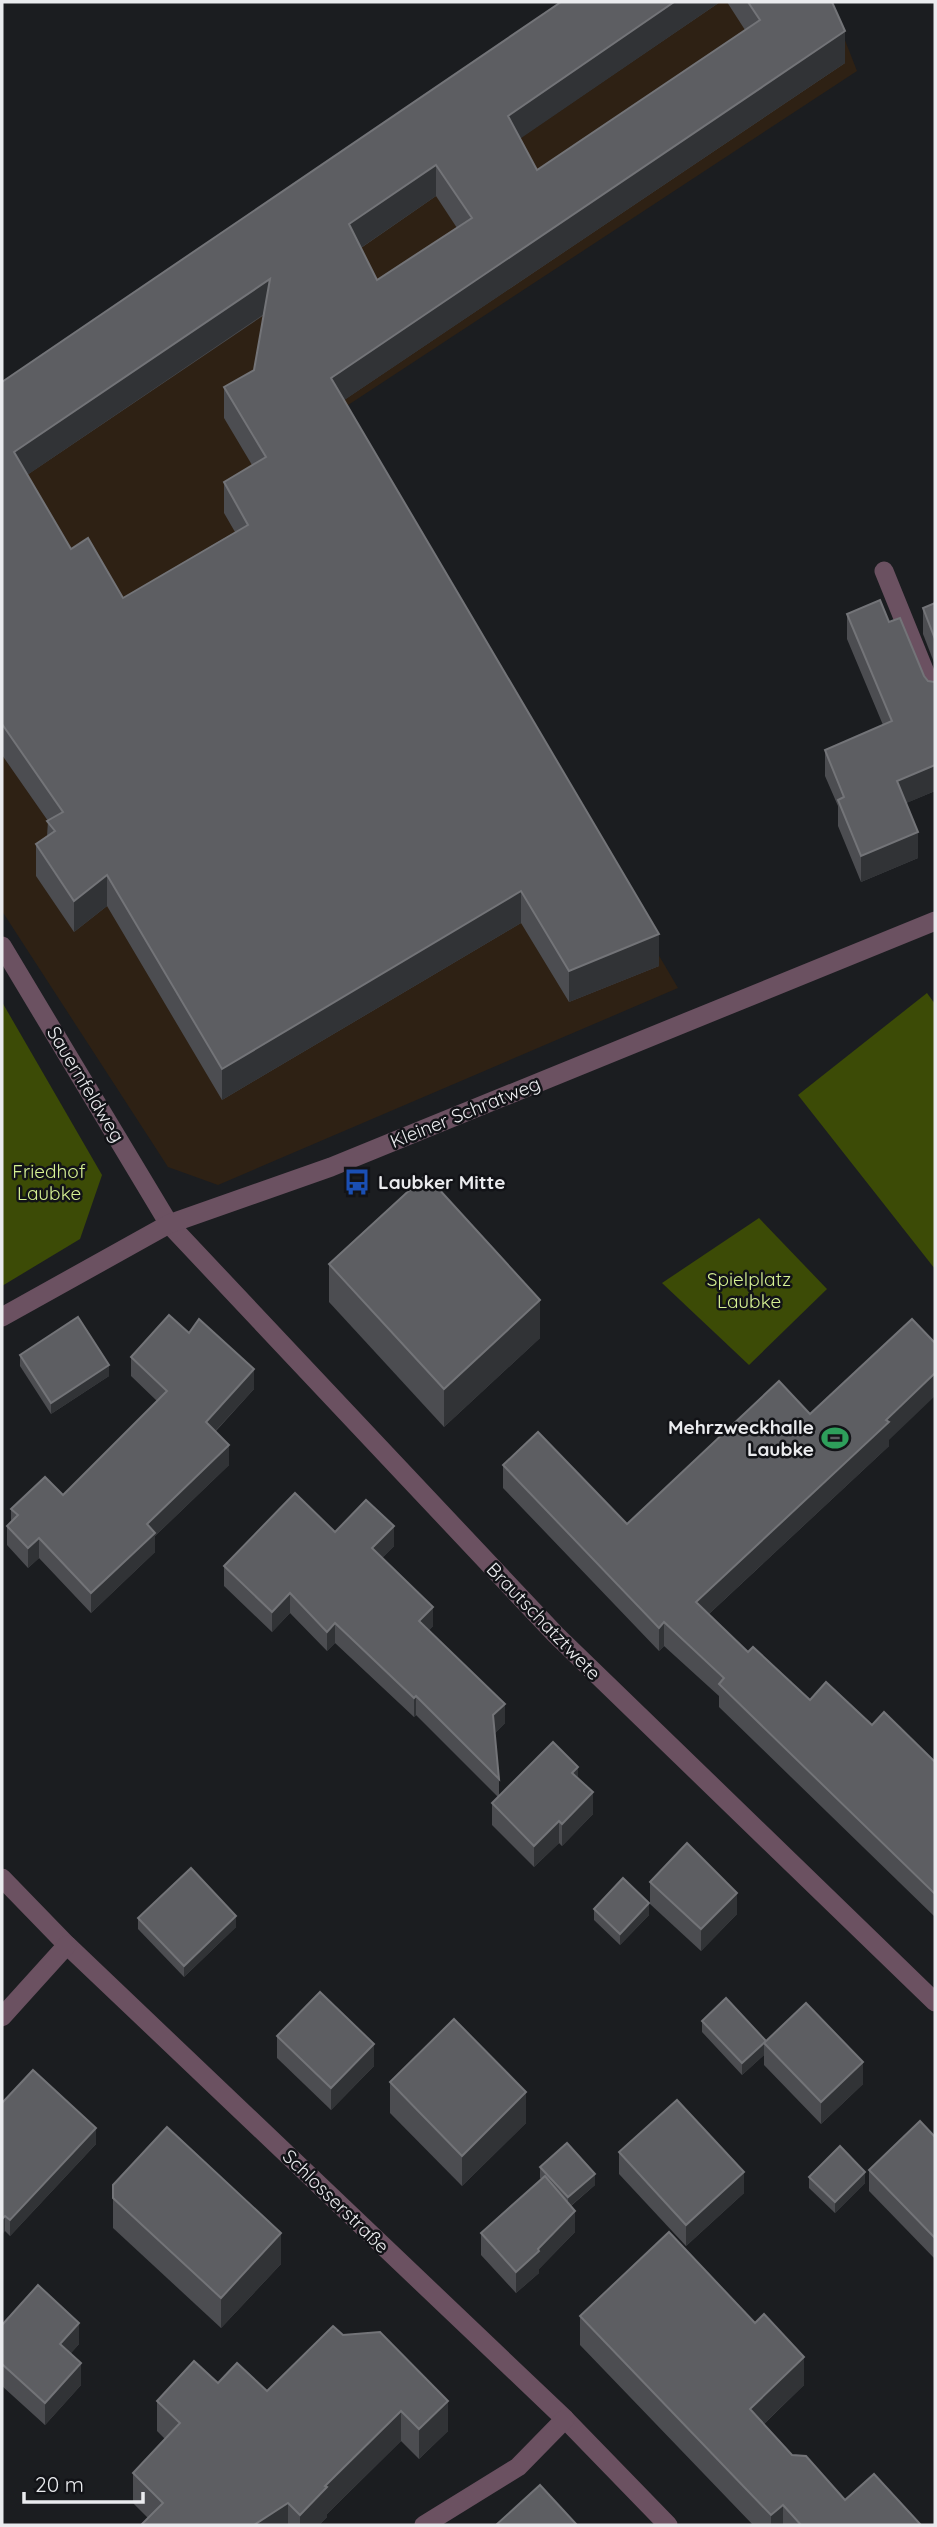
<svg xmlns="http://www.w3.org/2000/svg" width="937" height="2527" viewBox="0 0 937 2527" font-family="Quicksand,sans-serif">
<rect width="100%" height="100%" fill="#1b1d20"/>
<path fill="#2e2114" d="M 597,2 L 830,2 L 857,71 L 339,411 L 678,988 L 218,1185 L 168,1167 L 2,911 L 2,404 Z"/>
<g fill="#3c4b06">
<path d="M 927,993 L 935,1004 L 935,1269 L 798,1095 Z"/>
<path d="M 2,1002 L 102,1175 L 80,1239 L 2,1286 Z"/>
<path d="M 759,1218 L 827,1289 L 749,1365 L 662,1283 Z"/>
</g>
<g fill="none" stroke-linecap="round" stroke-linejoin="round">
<path stroke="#6b5161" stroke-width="19" d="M 884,571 L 935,697"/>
<g stroke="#6b5161" stroke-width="19">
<path d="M 2,946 L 169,1224 L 556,1635 L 935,2002"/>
<path d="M 2,1317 L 169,1224 L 331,1167 L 935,921"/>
<path d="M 2,1878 L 67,1945 L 565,2419 L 668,2525"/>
<path d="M 2,2017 L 67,1945"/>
<path d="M 424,2525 L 518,2467 L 565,2419"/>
</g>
</g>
<g fill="#4c4d51" fill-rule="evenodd">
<path d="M 561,2 L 720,2 L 520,138 L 537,170 L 745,30 L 727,2 L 832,2 L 845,63 L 344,400 L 659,966 L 569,1002 L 521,923 L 222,1100 L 107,906 L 74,932 L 36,876 L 36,844 L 47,836 L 48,821 L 2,755 L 2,382 ZM 436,196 L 457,228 L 377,280 L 361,248 ZM 264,315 L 254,370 L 224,387 L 224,418 L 252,465 L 224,482 L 224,513 L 235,532 L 123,598 L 71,549 L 27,475 Z"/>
<path d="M 935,603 L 935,665 L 923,634 L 923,608 Z"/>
<path d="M 847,614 L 935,791 L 906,803 L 918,858 L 861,882 L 838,826 L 838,806 L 825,776 L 825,750 L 883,725 L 847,639 Z"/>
<path d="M 329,1264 L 540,1338 L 444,1427 L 329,1302 Z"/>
<path d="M 189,1333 L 254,1389 L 216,1431 L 229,1465 L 155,1536 L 155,1552 L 91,1613 L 39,1558 L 28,1568 L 7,1545 L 7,1526 L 11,1521 L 11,1509 L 63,1495 L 157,1401 L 131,1376 L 131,1357 Z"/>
<path d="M 20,1355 L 109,1376 L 51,1414 L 20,1366 Z"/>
<path d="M 810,1414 L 889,1440 L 889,1446 L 709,1614 L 748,1652 L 810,1700 L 872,1725 L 935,1762 L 935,1917 L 719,1707 L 719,1696 L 664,1646 L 659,1651 L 503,1488 L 503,1465 L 627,1524 Z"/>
<path d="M 335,1532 L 394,1546 L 382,1558 L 433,1626 L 429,1630 L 505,1723 L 495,1733 L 499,1779 L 499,1796 L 578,1777 L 593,1814 L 562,1846 L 559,1843 L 534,1867 L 492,1825 L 492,1803 L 498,1797 L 416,1715 L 414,1717 L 335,1643 L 327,1651 L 290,1613 L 272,1632 L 224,1586 L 224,1566 Z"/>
<path d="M 650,1882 L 737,1914 L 701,1951 L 650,1904 Z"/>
<path d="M 594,1909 L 649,1915 L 620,1945 L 594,1920 Z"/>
<path d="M 138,1918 L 236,1927 L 184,1977 L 138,1929 Z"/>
<path d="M 702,2021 L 766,2041 L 863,2084 L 821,2124 L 764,2065 L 764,2055 L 742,2075 L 702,2032 Z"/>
<path d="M 277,2036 L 374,2066 L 331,2110 L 277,2058 Z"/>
<path d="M 390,2082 L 526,2123 L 462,2186 L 390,2113 Z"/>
<path d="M 2,2103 L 96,2144 L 10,2236 L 5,2231 Z"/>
<path d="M 935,2137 L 935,2259 L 869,2191 L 869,2170 Z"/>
<path d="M 619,2152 L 744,2193 L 686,2246 L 619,2174 Z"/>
<path d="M 540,2167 L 595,2185 L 571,2206 L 575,2232 L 539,2269 L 539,2273 L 516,2293 L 481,2255 L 481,2233 L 541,2179 L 540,2178 Z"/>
<path d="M 809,2177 L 865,2183 L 835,2213 L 809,2188 Z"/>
<path d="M 113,2185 L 281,2264 L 221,2328 L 113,2228 Z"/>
<path d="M 580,2316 L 755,2323 L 804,2385 L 764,2424 L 792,2455 L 845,2500 L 921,2525 L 753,2525 L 580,2345 Z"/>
<path d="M 2,2325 L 79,2344 L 70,2354 L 81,2385 L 45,2425 L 2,2386 Z"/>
<path d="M 343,2335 L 448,2431 L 419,2459 L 401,2441 L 327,2514 L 327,2517 L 319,2525 L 141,2525 L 148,2518 L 133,2503 L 133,2473 L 165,2439 L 157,2431 L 157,2401 L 218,2383 L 267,2391 Z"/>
</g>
<g fill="#313336">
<path d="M 674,2 L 720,2 L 508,147 L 508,116 Z"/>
<path d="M 845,31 L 845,63 L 331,409 L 331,378 Z"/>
<path d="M 436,165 L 436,196 L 349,256 L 349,224 Z"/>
<path d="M 270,279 L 270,310 L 14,484 L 14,452 Z"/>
<path d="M 935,765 L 935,791 L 897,807 L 897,781 Z"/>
<path d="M 918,832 L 918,858 L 861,882 L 861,856 Z"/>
<path d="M 107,875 L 107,906 L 74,932 L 74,901 Z"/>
<path d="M 521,891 L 521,923 L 222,1100 L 222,1069 Z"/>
<path d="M 659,934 L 659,966 L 569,1002 L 569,971 Z"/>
<path d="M 540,1300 L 540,1338 L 444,1427 L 444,1389 Z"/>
<path d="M 109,1365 L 109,1376 L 51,1414 L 51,1403 Z"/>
<path d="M 254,1369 L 254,1389 L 206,1441 L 206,1422 Z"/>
<path d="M 935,1373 L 935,1396 L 889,1440 L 889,1446 L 696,1626 L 696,1602 Z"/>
<path d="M 229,1445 L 229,1465 L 155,1536 L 155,1552 L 91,1613 L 91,1593 L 147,1524 Z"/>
<path d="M 394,1526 L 394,1546 L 372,1568 L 372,1548 Z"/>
<path d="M 39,1538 L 39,1558 L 28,1568 L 28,1548 Z"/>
<path d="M 290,1593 L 290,1613 L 272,1632 L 272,1612 Z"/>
<path d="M 433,1607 L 433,1626 L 419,1640 L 419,1621 Z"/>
<path d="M 664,1622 L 664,1646 L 659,1651 L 659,1628 Z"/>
<path d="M 335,1623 L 335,1643 L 327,1651 L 327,1632 Z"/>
<path d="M 416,1696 L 416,1715 L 414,1717 L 414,1698 Z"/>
<path d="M 505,1704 L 505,1723 L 493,1735 L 493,1715 Z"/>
<path d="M 578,1767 L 578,1789 L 572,1773 Z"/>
<path d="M 593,1792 L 593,1814 L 562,1846 L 562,1824 Z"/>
<path d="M 559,1821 L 559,1843 L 534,1867 L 534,1846 Z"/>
<path d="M 737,1893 L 737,1914 L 701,1951 L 701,1929 Z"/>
<path d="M 649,1903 L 649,1915 L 620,1945 L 620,1934 Z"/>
<path d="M 236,1916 L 236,1927 L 184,1977 L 184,1966 Z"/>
<path d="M 764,2043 L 764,2055 L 742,2075 L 742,2063 Z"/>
<path d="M 374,2044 L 374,2066 L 331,2110 L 331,2088 Z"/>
<path d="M 863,2062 L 863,2084 L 821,2124 L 821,2102 Z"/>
<path d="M 526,2092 L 526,2123 L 462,2186 L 462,2156 Z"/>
<path d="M 96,2128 L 96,2144 L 10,2236 L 10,2220 Z"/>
<path d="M 744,2172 L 744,2193 L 686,2246 L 686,2225 Z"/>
<path d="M 865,2172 L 865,2183 L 835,2213 L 835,2202 Z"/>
<path d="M 595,2174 L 595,2185 L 568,2208 L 568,2197 Z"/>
<path d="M 575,2211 L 575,2232 L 539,2269 L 539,2273 L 516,2293 L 516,2272 Z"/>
<path d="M 5,2216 L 5,2231 L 2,2235 L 2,2219 Z"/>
<path d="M 281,2233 L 281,2264 L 221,2328 L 221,2298 Z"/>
<path d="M 79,2323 L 79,2344 L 60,2366 L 60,2344 Z"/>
<path d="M 804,2357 L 804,2385 L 750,2437 L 750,2409 Z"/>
<path d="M 81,2363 L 81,2385 L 45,2425 L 45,2403 Z"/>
<path d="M 448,2401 L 448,2431 L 419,2459 L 419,2429 Z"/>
<path d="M 401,2411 L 401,2441 L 327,2514 L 327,2517 L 319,2525 L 300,2525 L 300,2515 L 325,2486 Z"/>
<path d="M 288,2503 L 288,2525 L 254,2525 Z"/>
<path d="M 783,2505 L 783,2525 L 771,2525 L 771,2515 Z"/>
</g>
<g fill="#5d5e62" stroke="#737478" stroke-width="2" fill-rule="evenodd">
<path d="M 561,2 L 674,2 L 508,116 L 537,170 L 760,20 L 748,2 L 832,2 L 845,31 L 331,378 L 659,934 L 569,971 L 521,891 L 222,1069 L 107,875 L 74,901 L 36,844 L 55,831 L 47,821 L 63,812 L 2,724 L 2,382 ZM 436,165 L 472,218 L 377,280 L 349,224 ZM 270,279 L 254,370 L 224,387 L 266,457 L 224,482 L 248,525 L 123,598 L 88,538 L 71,549 L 14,452 Z"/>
<path d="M 880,600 L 889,622 L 900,618 L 924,676 L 928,681 L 935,682 L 935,765 L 897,781 L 918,832 L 861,856 L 838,800 L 844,797 L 825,750 L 892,721 L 847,614 Z"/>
<path d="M 935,603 L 935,639 L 923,608 Z"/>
<path d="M 426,1175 L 540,1300 L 444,1389 L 329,1264 Z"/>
<path d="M 169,1315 L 189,1333 L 199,1319 L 254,1369 L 206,1422 L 229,1445 L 147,1524 L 155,1533 L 91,1593 L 39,1538 L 28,1548 L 7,1526 L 18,1515 L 11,1509 L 45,1477 L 63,1495 L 167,1391 L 131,1357 Z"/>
<path d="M 78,1317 L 109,1365 L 51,1403 L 20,1355 Z"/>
<path d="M 912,1319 L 935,1343 L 935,1373 L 886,1420 L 889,1422 L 696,1602 L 748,1652 L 753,1647 L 810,1700 L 826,1682 L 872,1725 L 884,1712 L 935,1762 L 935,1894 L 719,1684 L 724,1678 L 664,1622 L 659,1628 L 503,1465 L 538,1432 L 627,1524 L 779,1381 L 810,1414 Z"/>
<path d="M 295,1493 L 335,1532 L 366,1500 L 394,1526 L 372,1548 L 433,1607 L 419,1621 L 505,1704 L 493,1715 L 499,1779 L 416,1696 L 414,1698 L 335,1623 L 327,1632 L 290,1593 L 272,1612 L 224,1566 Z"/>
<path d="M 553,1742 L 578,1767 L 572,1773 L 593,1792 L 562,1824 L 559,1821 L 534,1846 L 492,1803 Z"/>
<path d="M 687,1843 L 737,1893 L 701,1929 L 650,1882 Z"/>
<path d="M 191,1868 L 236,1916 L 184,1966 L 138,1918 Z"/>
<path d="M 623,1878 L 649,1903 L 620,1934 L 594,1909 Z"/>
<path d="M 320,1992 L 374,2044 L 331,2088 L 277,2036 Z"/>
<path d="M 726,1998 L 766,2041 L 742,2063 L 702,2021 Z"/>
<path d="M 806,2003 L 863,2062 L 821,2102 L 764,2043 Z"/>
<path d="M 454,2019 L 526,2092 L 462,2156 L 390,2082 Z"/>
<path d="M 33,2070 L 96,2128 L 10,2220 L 5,2216 L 2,2219 L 2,2103 Z"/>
<path d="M 677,2100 L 744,2172 L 686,2225 L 619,2152 Z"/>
<path d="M 920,2121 L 935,2137 L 935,2238 L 869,2170 Z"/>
<path d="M 167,2127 L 281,2233 L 221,2298 L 113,2198 L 113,2185 Z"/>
<path d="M 567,2143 L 595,2174 L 568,2197 L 540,2167 Z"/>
<path d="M 840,2146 L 865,2172 L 835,2202 L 809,2177 Z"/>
<path d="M 545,2176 L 575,2211 L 538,2249 L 539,2251 L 516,2272 L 481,2233 Z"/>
<path d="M 669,2232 L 755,2323 L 764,2314 L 804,2357 L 750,2409 L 792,2455 L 806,2456 L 845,2500 L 874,2474 L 921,2525 L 801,2525 L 783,2505 L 771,2515 L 580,2316 Z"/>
<path d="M 38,2285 L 79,2323 L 60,2344 L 81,2363 L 45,2403 L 2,2364 L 2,2325 Z"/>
<path d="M 333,2326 L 343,2335 L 380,2332 L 448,2401 L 419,2429 L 401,2411 L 325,2486 L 327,2487 L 300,2515 L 288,2503 L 254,2525 L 141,2525 L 163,2503 L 133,2473 L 180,2423 L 157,2401 L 194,2361 L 218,2383 L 237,2363 L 267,2391 Z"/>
<path d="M 540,2485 L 577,2525 L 496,2525 Z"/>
</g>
<defs>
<g id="bus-bare" transform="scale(2.1)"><path d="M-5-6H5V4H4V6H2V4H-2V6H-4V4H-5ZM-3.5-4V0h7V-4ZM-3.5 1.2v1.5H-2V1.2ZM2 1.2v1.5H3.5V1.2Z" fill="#1a4fb4" stroke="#121317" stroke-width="2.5" paint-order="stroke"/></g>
<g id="stadium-bare" transform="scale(2.1)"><path d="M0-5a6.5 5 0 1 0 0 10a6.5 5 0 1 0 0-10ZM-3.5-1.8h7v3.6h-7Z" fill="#2e9e5b" stroke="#121317" stroke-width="2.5" paint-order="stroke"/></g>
</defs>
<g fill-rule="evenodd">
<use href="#bus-bare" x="357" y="1182"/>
<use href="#stadium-bare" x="835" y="1438"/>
</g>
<g text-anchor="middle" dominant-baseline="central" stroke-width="5" stroke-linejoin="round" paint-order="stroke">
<g font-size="19" fill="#eaebee" stroke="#121317">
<text transform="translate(86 1084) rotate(59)">Sauernfeldweg</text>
<text transform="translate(465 1112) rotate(-22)">Kleiner Schratweg</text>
<text transform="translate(544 1621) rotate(46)">Brautschatztwete</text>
<text transform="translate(336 2201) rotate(44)">Schlosserstraße</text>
</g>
<g font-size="19" fill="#d6f193" stroke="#121317">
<text x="49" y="1171">Friedhof<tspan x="49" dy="22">Laubke</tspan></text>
<text x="749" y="1279">Spielplatz<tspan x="749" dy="22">Laubke</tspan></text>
</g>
<g font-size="19" font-weight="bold" fill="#eaebee" stroke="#121317" text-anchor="start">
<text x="378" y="1182">Laubker Mitte</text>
<text x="814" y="1427" text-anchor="end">Mehrzweckhalle<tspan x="814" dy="22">Laubke</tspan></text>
</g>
</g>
<rect width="937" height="2527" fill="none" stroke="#eaebee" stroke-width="7"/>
<path d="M24 2492v10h119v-10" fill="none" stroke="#eaebee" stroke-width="3.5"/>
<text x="35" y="2492" font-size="21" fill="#eaebee" stroke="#121317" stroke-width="5" paint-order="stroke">20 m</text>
</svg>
